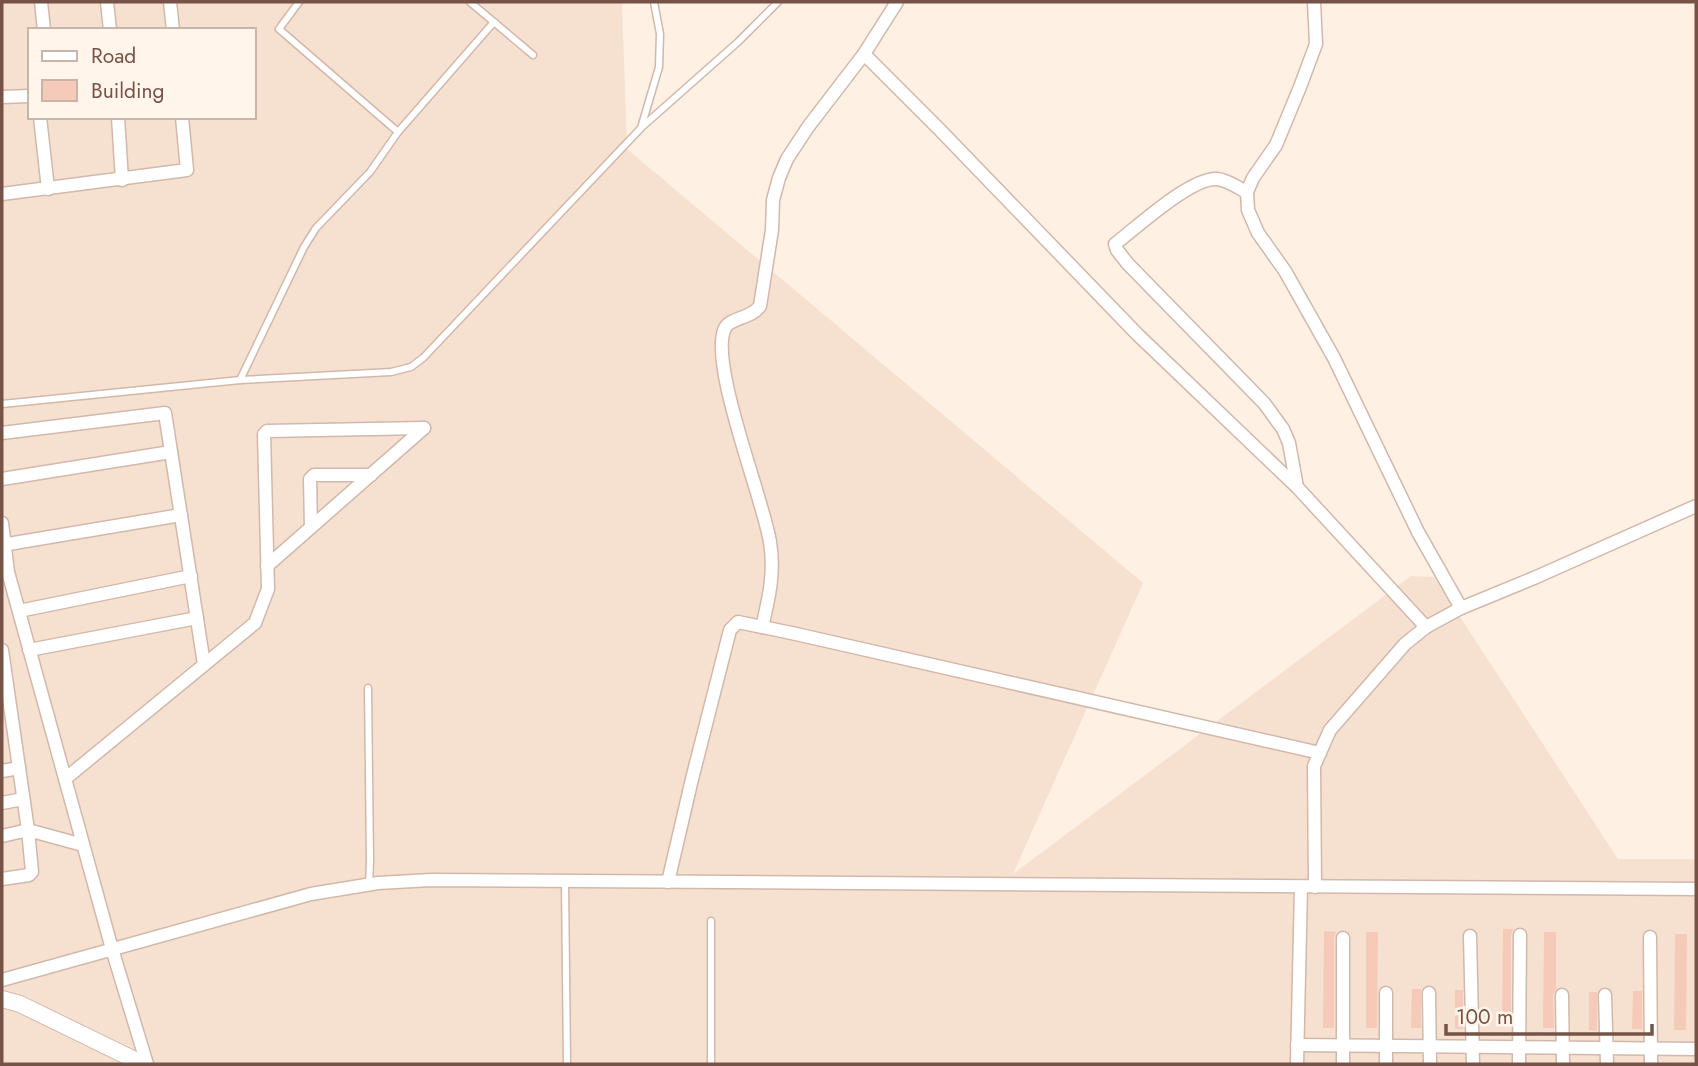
<svg xmlns="http://www.w3.org/2000/svg" width="1698" height="1066" viewBox="0 0 1698 1066" font-family="Jost,sans-serif">
<rect width="100%" height="100%" fill="#fef0e2"/>
<path fill="#f6e1d0" fill-rule="evenodd" d="M 2,2 L 622,2 L 627,149 L 1143,583 L 1013,874 L 1411,576 L 1434,577 L 1618,859 L 1696,859 L 1696,1064 L 2,1064 ZM 30,30 L 254,30 L 254,117 L 30,117 Z"/>
<g fill="#f5cab8">
<path d="M 1503,929 L 1513,929 L 1511,935 L 1511,1026 L 1502,1025 Z"/>
<path d="M 1324,931 L 1336,932 L 1334,938 L 1334,1028 L 1323,1028 Z"/>
<path d="M 1366,932 L 1378,932 L 1377,1028 L 1366,1028 Z"/>
<path d="M 1544,932 L 1556,932 L 1556,989 L 1553,995 L 1554,1028 L 1543,1028 Z"/>
<path d="M 1675,934 L 1687,934 L 1686,1030 L 1674,1030 Z"/>
<path d="M 1412,989 L 1421,989 L 1421,1028 L 1411,1028 Z"/>
<rect x="1455" y="990" width="8" height="39"/>
<path d="M 1633,991 L 1642,991 L 1642,1029 L 1632,1029 Z"/>
<path d="M 1589,992 L 1597,992 L 1597,1031 L 1589,1030 Z"/>
</g>
<g fill="none" stroke-linecap="round" stroke-linejoin="round">
<g stroke="#d1b8ab" stroke-width="9">
<g id="service">
<path d="M 299,2 L 279,29 L 398,132"/>
<path d="M 470,2 L 533,55"/>
<path d="M 643,126 L 738,42 L 778,2"/>
<path d="M 240,380 L 304,247 L 316,228 L 370,172 L 398,132 L 494,22"/>
<path d="M 2,404 L 240,380 L 391,372 L 411,367 L 423,358 L 641,128 L 659,67 L 660,34 L 654,2"/>
<path d="M 368,688 L 370,861 L 369,885"/>
<path d="M 565,881 L 567,1064"/>
<path d="M 711,1064 L 711,921"/>
</g>
</g>
<g stroke="#d1b8ab" stroke-width="15">
<g id="minor">
<path d="M 41,2 L 44,30"/>
<path d="M 107,2 L 110,30"/>
<path d="M 170,2 L 173,30"/>
<path d="M 1314,2 L 1316,44 L 1300,87 L 1276,145 L 1253,178 L 1247,192 L 1248,210 L 1258,233 L 1285,271 L 1334,358 L 1418,532 L 1461,608"/>
<path d="M 864,54 L 940,130 L 1137,334 L 1297,487"/>
<path d="M 2,97 L 30,96"/>
<path d="M 40,117 L 48,189"/>
<path d="M 118,117 L 122,180"/>
<path d="M 1247,192 C 1238,188 1228,180 1217,179 C 1191,177 1136,228 1115,244 L 1117,250 L 1128,264 L 1264,403 L 1283,429 L 1289,443 L 1297,487 L 1426,627"/>
<path d="M 2,194 L 187,170 L 182,117"/>
<path d="M 2,433 L 165,413 L 204,664"/>
<path d="M 2,479 L 171,452"/>
<path d="M 2,523 L 8,572 L 112,949 L 147,1064"/>
<path d="M 311,527 L 310,479 L 314,475 L 371,475"/>
<path d="M 2,545 L 181,515"/>
<path d="M 267,566 L 424,428"/>
<path d="M 19,611 L 191,576"/>
<path d="M 762,627 C 769,598 775,572 770,542 C 763,498 708,362 725,328 C 731,317 751,319 760,306 L 772,230 L 773,200 L 779,178 L 787,159 L 808,127 L 864,54 L 897,2"/>
<path d="M 2,650 L 28,830 L 32,872 L 29,875 L 2,879"/>
<path d="M 29,650 L 197,618"/>
<path d="M 2,771 L 19,768"/>
<path d="M 65,779 L 255,623 L 268,589 L 264,434 L 267,431 L 424,428"/>
<path d="M 2,803 L 23,799"/>
<path d="M 2,836 L 28,830 L 83,845"/>
<path d="M 668,882 L 692,779 L 730,630 L 738,622 L 796,634 L 1320,753"/>
<path d="M 1315,887 L 1314,766 L 1330,730 L 1405,644 L 1426,627 L 1461,608 L 1534,578 L 1696,506"/>
<path d="M 1470,936 L 1473,1064"/>
<path d="M 1650,937 L 1651,1064"/>
<path d="M 1343,938 L 1343,1064"/>
<path d="M 2,980 L 311,894 L 378,883 L 431,880 L 1696,889"/>
<path d="M 1429,993 L 1430,1064"/>
<path d="M 1562,995 L 1563,1064"/>
<path d="M 1605,995 L 1607,1064"/>
<path d="M 1297,1045 L 1696,1049"/>
<path d="M 1297,1064 L 1301,887"/>
<path d="M 1386,1064 L 1386,993"/>
<path d="M 1519,1064 L 1520,935"/>
</g>
</g>
<g stroke="#d1b8ab" stroke-width="18">
<path id="tertiary" d="M 2,999 L 20,1004 L 143,1064"/>
</g>
<use href="#service" stroke="#fff" stroke-width="6"/>
<use href="#minor" stroke="#fff" stroke-width="12"/>
<use href="#tertiary" stroke="#fff" stroke-width="16"/>
</g>
<rect width="1698" height="1066" fill="none" stroke="#775347" stroke-width="7"/>
<rect x="28" y="28" width="228" height="91" fill="#fff5ea" stroke="#c9b4a9" stroke-width="2"/>
<rect x="42" y="51" width="35" height="10" fill="#ffffff" stroke="#c9b4a9" stroke-width="2"/>
<text x="91" y="63" font-size="21" fill="#775347">Road</text>
<rect x="42" y="80" width="35" height="21" fill="#f5cab8" stroke="#c9b4a9" stroke-width="2"/>
<text x="91" y="98" font-size="21" fill="#775347">Building</text>
<path d="M1446 1024v10h206v-10" fill="none" stroke="#775347" stroke-width="3.5"/>
<text x="1456" y="1024" font-size="21" fill="#775347" stroke="#fff5ea" stroke-width="5" paint-order="stroke">100 m</text>
</svg>
